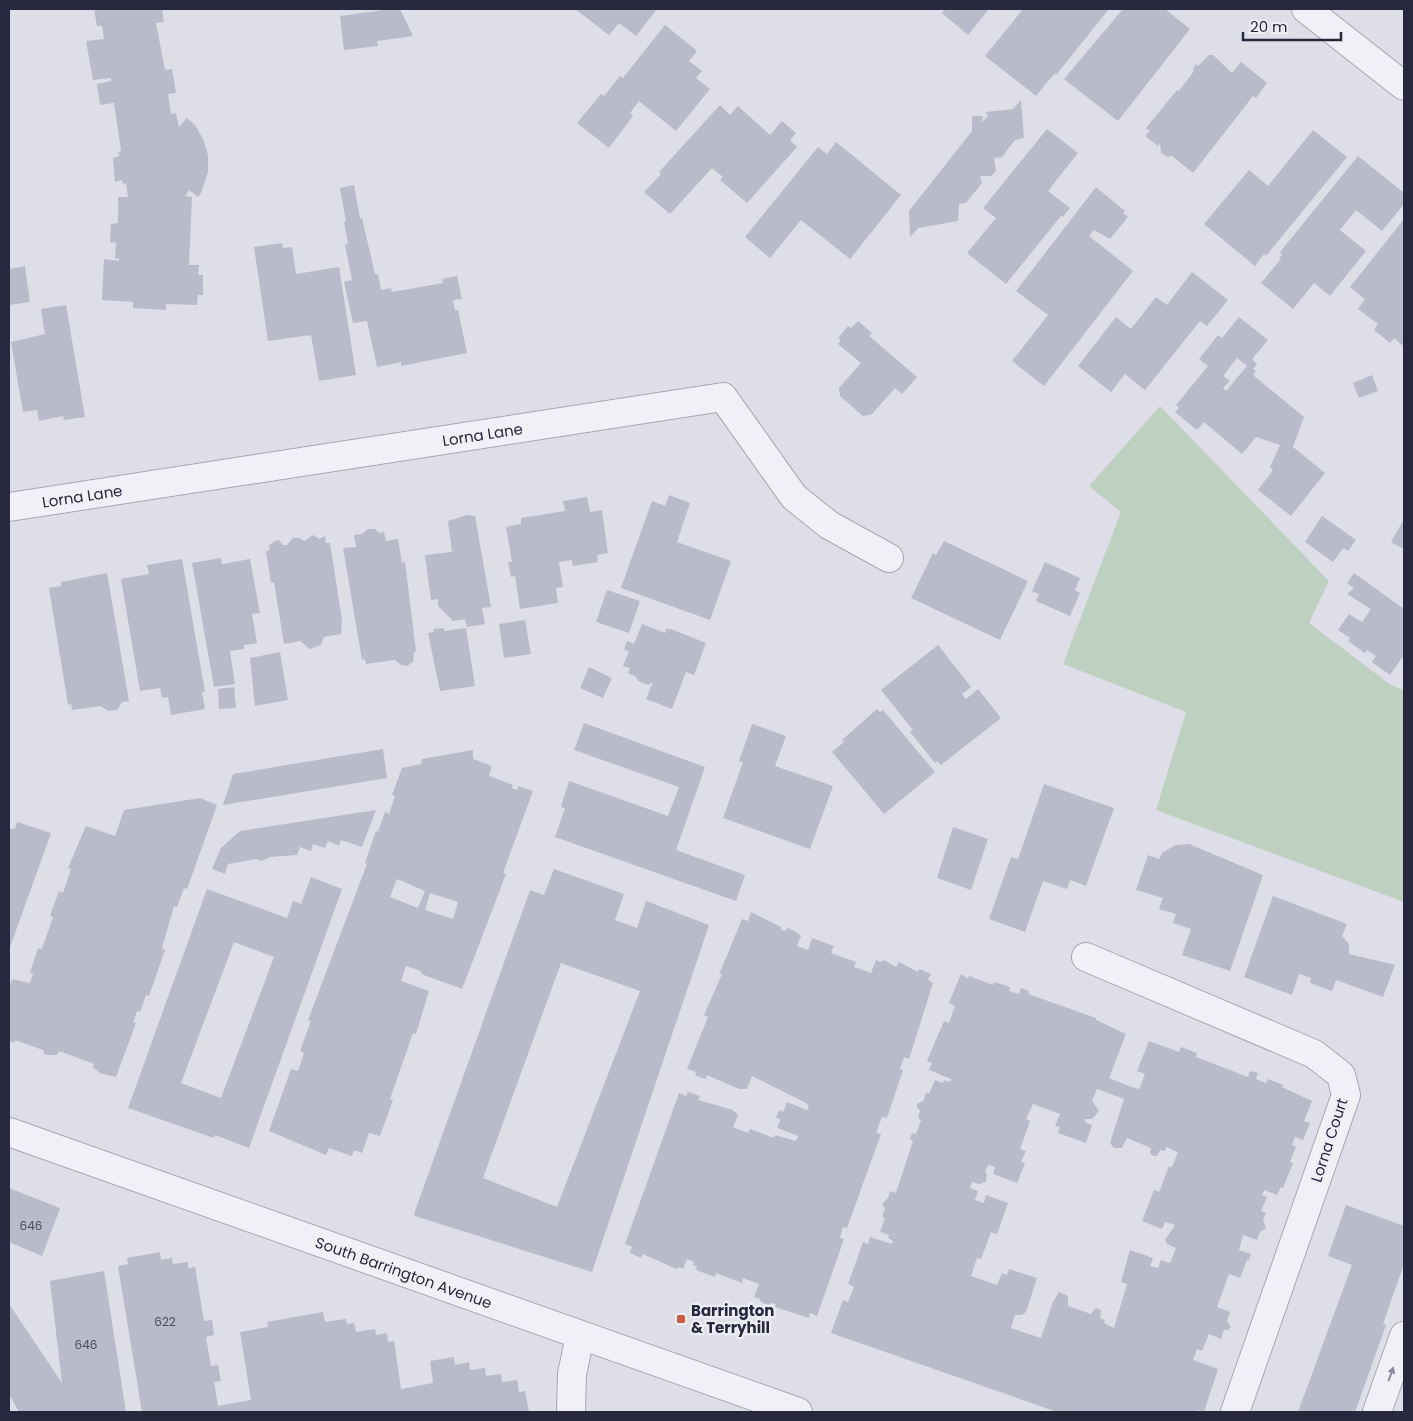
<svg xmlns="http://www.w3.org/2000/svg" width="1413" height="1421" viewBox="0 0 1413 1421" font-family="Poppins,sans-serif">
<rect width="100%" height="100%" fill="#dddee7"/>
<path fill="#bed1c0" d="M 1160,406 L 1329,581 L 1309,623 L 1391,685 L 1404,691 L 1404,902 L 1156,810 L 1186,712 L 1063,664 L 1121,512 L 1089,486 Z"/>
<g fill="#babbca" fill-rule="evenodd">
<path d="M 94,9 L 162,9 L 164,22 L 156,23 L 165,70 L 172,69 L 176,93 L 168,94 L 171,114 L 176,113 L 179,127 L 187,118 L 195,125 L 203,139 L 208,155 L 208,172 L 201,193 L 198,197 L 189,190 L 185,196 L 192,197 L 189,265 L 199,265 L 198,275 L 203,275 L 203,295 L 198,295 L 197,305 L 166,304 L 166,310 L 133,308 L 133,302 L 102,300 L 104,259 L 119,261 L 119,259 L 115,258 L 116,242 L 110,243 L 111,224 L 118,223 L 118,197 L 128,197 L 126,183 L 123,184 L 122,180 L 115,182 L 113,158 L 119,156 L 118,152 L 121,151 L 114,103 L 100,105 L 97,84 L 111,81 L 111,78 L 93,80 L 86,41 L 104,39 L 102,26 L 97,26 Z"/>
<path d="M 392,9 L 400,9 L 413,36 L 377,41 L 378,46 L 344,50 L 340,16 Z"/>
<path d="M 575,9 L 657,9 L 636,36 L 619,23 L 609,35 Z"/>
<path d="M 945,9 L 989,9 L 968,35 L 942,13 Z"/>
<path d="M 1023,9 L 1109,9 L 1056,75 L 1055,73 L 1036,96 L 985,56 Z"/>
<path d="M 1123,9 L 1165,9 L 1190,29 L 1118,121 L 1064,79 Z"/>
<path d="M 665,25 L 697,51 L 689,61 L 702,71 L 696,78 L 710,89 L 676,131 L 639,101 L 630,113 L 633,116 L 609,148 L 577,123 L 601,94 L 604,96 L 620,76 L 623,78 Z"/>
<path d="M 1209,55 L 1213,55 L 1232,73 L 1241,62 L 1267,83 L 1256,98 L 1253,96 L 1193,173 L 1172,156 L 1168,157 L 1161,153 L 1160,143 L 1158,146 L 1145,136 L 1150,131 L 1146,128 L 1177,90 L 1179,91 L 1194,71 L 1193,69 L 1196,64 L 1198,66 Z"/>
<path d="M 1021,100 L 1024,138 L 1015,140 L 1002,157 L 994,158 L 996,171 L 991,176 L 980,176 L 982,183 L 966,203 L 959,204 L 958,221 L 918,228 L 910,237 L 909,211 L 972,131 L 972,116 L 983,116 L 981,123 L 988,116 L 986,112 L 1013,109 Z"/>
<path d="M 720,105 L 730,115 L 738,106 L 770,135 L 782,121 L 796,133 L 790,140 L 797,147 L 747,203 L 720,180 L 723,177 L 712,168 L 670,214 L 644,192 L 661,174 L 659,172 Z"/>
<path d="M 1047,129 L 1078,153 L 1048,191 L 1070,208 L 1063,217 L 1061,216 L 1006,284 L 967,253 L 996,218 L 983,208 Z"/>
<path d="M 1313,130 L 1347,157 L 1266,256 L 1264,254 L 1255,266 L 1204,224 L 1249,170 L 1268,186 Z"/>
<path d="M 836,142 L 901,195 L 850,259 L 801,220 L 770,258 L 745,237 L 818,147 L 827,154 Z"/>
<path d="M 1358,156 L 1404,193 L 1404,204 L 1382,231 L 1356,210 L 1340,230 L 1366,251 L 1330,296 L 1314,283 L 1293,309 L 1261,283 L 1281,259 L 1279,258 L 1282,255 L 1280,252 Z"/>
<path d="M 354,185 L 360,218 L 362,218 L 375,274 L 378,274 L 381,290 L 391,288 L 392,292 L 443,283 L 442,279 L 457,276 L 462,299 L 453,300 L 455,310 L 458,310 L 467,353 L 401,366 L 401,362 L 377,367 L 367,321 L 353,323 L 344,282 L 352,280 L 345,245 L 348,244 L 344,222 L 346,222 L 340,188 Z"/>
<path d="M 1096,187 L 1125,211 L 1123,213 L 1128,217 L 1110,239 L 1094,230 L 1089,236 L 1133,271 L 1044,386 L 1012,361 L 1048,315 L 1016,291 Z"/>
<path d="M 1404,219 L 1404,344 L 1402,345 L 1394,338 L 1390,343 L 1374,330 L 1378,324 L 1358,309 L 1365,299 L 1350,287 Z"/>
<path d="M 282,243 L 283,248 L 292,247 L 296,274 L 339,267 L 356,375 L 319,381 L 311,335 L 268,341 L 254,247 Z"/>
<path d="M 25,266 L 30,302 L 9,305 L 9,269 Z"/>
<path d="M 1192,272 L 1228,300 L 1207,326 L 1200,321 L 1145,390 L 1125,374 L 1111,392 L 1078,366 L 1116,317 L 1131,329 L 1156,297 L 1167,305 Z"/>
<path d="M 66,305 L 85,417 L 64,420 L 63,416 L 39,421 L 37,410 L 23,412 L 11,342 L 45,334 L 41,309 Z"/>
<path d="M 1239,317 L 1268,340 L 1252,359 L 1257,364 L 1253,369 L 1256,371 L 1253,375 L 1304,417 L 1293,447 L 1325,473 L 1291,516 L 1258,490 L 1273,470 L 1270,467 L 1280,445 L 1256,437 L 1242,454 L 1204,422 L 1197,430 L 1175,412 L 1179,408 L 1176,405 L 1208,366 L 1199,359 L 1218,335 L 1222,338 ZM 1237,358 L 1247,366 L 1226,391 L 1223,388 L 1230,381 L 1223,376 Z"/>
<path d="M 858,321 L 872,333 L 869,336 L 917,377 L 902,394 L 895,388 L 872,414 L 863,416 L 840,396 L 839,388 L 861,363 L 838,344 L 841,340 L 838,338 L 848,326 L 851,328 Z"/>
<path d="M 1372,375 L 1378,391 L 1359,398 L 1353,383 Z"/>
<path d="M 669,495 L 690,503 L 677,542 L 731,561 L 710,620 L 621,588 L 652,501 L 665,506 Z"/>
<path d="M 587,497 L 590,512 L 602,510 L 608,553 L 597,555 L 598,562 L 573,566 L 572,560 L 559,562 L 563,587 L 556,588 L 558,603 L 520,609 L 515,576 L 511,577 L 508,562 L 512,562 L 506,527 L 521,524 L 521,518 L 565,511 L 563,501 Z"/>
<path d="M 467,515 L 475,516 L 491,607 L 482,608 L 485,624 L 467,627 L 465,619 L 453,621 L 438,606 L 438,599 L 431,600 L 425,555 L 452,552 L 448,521 Z"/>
<path d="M 1322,516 L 1356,540 L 1348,551 L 1343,548 L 1333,562 L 1305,542 Z"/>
<path d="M 1404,519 L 1404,549 L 1391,542 Z"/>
<path d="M 368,529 L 375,529 L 379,533 L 384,532 L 386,541 L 398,539 L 402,563 L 405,562 L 416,651 L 414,652 L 413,662 L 407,666 L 401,665 L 395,660 L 366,664 L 365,659 L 362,660 L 343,548 L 356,547 L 354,535 L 362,534 Z"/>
<path d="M 313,535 L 319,539 L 325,536 L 326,543 L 330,543 L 342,620 L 341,634 L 324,637 L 321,645 L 310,649 L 300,641 L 284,644 L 274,582 L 271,583 L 266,551 L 270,550 L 269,545 L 275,541 L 279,540 L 283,545 L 287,545 L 293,538 L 300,538 L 304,541 Z"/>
<path d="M 944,541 L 1028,581 L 1000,640 L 911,598 L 933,553 L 936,555 Z"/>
<path d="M 221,558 L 222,564 L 250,559 L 260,613 L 252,614 L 257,643 L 244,645 L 244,649 L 230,651 L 235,684 L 214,687 L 192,563 Z"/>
<path d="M 182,559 L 205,692 L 202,692 L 205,709 L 171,715 L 168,697 L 162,698 L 160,688 L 140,691 L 121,579 L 149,574 L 147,565 Z"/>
<path d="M 1045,562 L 1080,578 L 1075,590 L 1080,593 L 1070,616 L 1036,601 L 1039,594 L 1032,591 Z"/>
<path d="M 107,573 L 129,701 L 122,702 L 117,710 L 108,711 L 101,706 L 72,710 L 71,704 L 68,705 L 49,588 L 61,586 L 61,582 Z"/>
<path d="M 1354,573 L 1404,609 L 1404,655 L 1390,675 L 1372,662 L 1376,656 L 1367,650 L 1365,653 L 1348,641 L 1350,638 L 1338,630 L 1349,614 L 1362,622 L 1371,609 L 1347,594 L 1354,588 L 1347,583 Z"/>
<path d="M 607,590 L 640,601 L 629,633 L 596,622 Z"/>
<path d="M 525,620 L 531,654 L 504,658 L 499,624 Z"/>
<path d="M 642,624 L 665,633 L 666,629 L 671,629 L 706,643 L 694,675 L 686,672 L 672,709 L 646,699 L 653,682 L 648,685 L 638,681 L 635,676 L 628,673 L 630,668 L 623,666 L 629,651 L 624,650 L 627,641 L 634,644 Z"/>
<path d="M 444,628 L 444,631 L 466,628 L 475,686 L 440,691 L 428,633 L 434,632 L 433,629 Z"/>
<path d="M 938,645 L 971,687 L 962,694 L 966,699 L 978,689 L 1001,718 L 941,765 L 937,761 L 935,763 L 910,732 L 913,730 L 881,690 Z"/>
<path d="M 280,652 L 288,700 L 255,706 L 250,658 Z"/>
<path d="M 589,667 L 612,678 L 603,698 L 580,688 Z"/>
<path d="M 234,687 L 236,708 L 219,709 L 218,689 Z"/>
<path d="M 877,709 L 880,712 L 883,710 L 935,772 L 884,814 L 832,752 L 844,742 L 842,740 Z"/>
<path d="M 584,723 L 705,767 L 676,850 L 745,875 L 736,901 L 555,837 L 565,808 L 561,807 L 569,781 L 668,816 L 679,787 L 574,750 Z"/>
<path d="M 752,724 L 786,736 L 775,766 L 833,786 L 810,849 L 723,818 L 743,762 L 739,761 Z"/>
<path d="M 383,749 L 387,778 L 223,805 L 233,774 Z"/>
<path d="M 473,750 L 473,759 L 492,766 L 489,776 L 513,785 L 512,788 L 517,790 L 518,786 L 533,791 L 503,873 L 506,874 L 462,989 L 421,974 L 421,971 L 406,966 L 401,981 L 429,991 L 416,1034 L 413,1033 L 390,1099 L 393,1100 L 380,1136 L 369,1133 L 362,1153 L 354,1150 L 352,1156 L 329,1148 L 326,1155 L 269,1131 L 291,1069 L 298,1071 L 304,1053 L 300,1051 L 311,1021 L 308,1020 L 367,864 L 365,863 L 376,831 L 378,832 L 385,812 L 389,814 L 395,796 L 392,795 L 402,768 L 421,764 L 422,759 ZM 397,879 L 425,891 L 418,908 L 390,897 ZM 430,893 L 458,902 L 453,919 L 425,910 Z"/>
<path d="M 1044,784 L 1114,808 L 1086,886 L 1070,880 L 1067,889 L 1043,881 L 1025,932 L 989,919 L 1011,857 L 1018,859 Z"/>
<path d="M 200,798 L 217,805 L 187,889 L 184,888 L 177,907 L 174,906 L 162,948 L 165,950 L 149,996 L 146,995 L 140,1012 L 137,1011 L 133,1022 L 136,1023 L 116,1077 L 99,1073 L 97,1070 L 93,1068 L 94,1064 L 59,1051 L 57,1055 L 49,1055 L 44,1054 L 43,1050 L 15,1040 L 15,1043 L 9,1041 L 9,989 L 12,979 L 30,983 L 33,974 L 30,973 L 38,948 L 42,949 L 53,917 L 50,916 L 59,891 L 63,893 L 71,869 L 68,868 L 86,826 L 115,836 L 124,810 Z"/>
<path d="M 376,810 L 362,847 L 341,840 L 339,846 L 328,841 L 325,848 L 313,844 L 311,851 L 300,847 L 297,855 L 270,857 L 262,861 L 256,859 L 228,864 L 225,874 L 212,869 L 221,848 L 240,831 Z"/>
<path d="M 17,822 L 51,833 L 9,950 L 9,829 L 15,829 Z"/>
<path d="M 953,827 L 988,839 L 971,890 L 937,878 Z"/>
<path d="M 1189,844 L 1263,875 L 1230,971 L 1182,955 L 1191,929 L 1173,923 L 1176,914 L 1159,909 L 1163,898 L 1136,890 L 1148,855 L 1159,859 L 1163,852 L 1176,845 Z"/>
<path d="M 554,869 L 624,894 L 615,920 L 637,928 L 646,901 L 709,925 L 592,1272 L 415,1216 L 414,1214 L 530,890 L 544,895 ZM 561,963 L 640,991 L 557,1207 L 483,1178 Z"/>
<path d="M 311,877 L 342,889 L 249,1148 L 215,1135 L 214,1138 L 128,1108 L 207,889 L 287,918 L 293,901 L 301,904 ZM 234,942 L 274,957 L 221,1098 L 181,1083 Z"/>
<path d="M 1273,896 L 1347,924 L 1342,936 L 1349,944 L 1349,954 L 1395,965 L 1383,997 L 1336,980 L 1332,991 L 1310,983 L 1311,978 L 1299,974 L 1292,995 L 1244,977 Z"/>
<path d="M 751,912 L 781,927 L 781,929 L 784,931 L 788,928 L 796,932 L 801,936 L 797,946 L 808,950 L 812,938 L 834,946 L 831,953 L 856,962 L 854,967 L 871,973 L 876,960 L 881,962 L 884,960 L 896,967 L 899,962 L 918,972 L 919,969 L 931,974 L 928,980 L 933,983 L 909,1059 L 904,1057 L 900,1069 L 903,1070 L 887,1118 L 882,1117 L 876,1133 L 881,1134 L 847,1228 L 843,1227 L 840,1238 L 844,1239 L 817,1316 L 810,1313 L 809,1318 L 775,1307 L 776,1304 L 772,1303 L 768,1305 L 761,1302 L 760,1299 L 754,1297 L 759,1284 L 743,1278 L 742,1283 L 716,1273 L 715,1277 L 696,1270 L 697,1266 L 693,1265 L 694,1262 L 687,1259 L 683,1269 L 679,1267 L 676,1269 L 643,1254 L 641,1258 L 630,1253 L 632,1247 L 625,1244 L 679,1093 L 686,1096 L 688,1092 L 700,1096 L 698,1100 L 733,1110 L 738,1115 L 733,1127 L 748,1133 L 750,1129 L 774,1138 L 775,1135 L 796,1141 L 798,1136 L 777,1128 L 781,1119 L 776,1118 L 779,1110 L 783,1112 L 787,1102 L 807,1110 L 809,1106 L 806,1103 L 752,1076 L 747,1089 L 739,1089 L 707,1075 L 705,1079 L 695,1075 L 696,1072 L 687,1069 L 708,1017 L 704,1015 L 722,974 L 719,974 L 723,965 L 742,919 L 748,921 Z"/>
<path d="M 961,974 L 968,979 L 969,976 L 993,985 L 994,982 L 1010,987 L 1009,991 L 1019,994 L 1021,988 L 1029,991 L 1028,994 L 1096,1018 L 1096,1020 L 1126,1034 L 1109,1078 L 1129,1086 L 1139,1089 L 1145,1074 L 1137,1071 L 1149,1041 L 1179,1052 L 1181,1047 L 1197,1053 L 1196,1057 L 1248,1077 L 1250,1071 L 1258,1073 L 1256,1079 L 1266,1083 L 1268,1079 L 1283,1085 L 1282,1087 L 1312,1101 L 1304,1121 L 1310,1123 L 1303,1140 L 1295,1137 L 1292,1145 L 1296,1147 L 1290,1162 L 1293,1163 L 1283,1188 L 1281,1187 L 1277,1195 L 1264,1190 L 1262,1195 L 1267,1197 L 1261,1211 L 1266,1213 L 1263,1221 L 1266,1228 L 1260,1232 L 1257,1240 L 1243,1235 L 1239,1250 L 1251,1254 L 1249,1260 L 1247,1260 L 1240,1278 L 1229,1274 L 1217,1307 L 1230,1312 L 1227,1321 L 1231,1327 L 1228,1330 L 1224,1330 L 1221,1339 L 1209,1334 L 1202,1351 L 1197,1349 L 1193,1360 L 1218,1369 L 1204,1412 L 1198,1410 L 1197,1412 L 1057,1412 L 831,1333 L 843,1300 L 848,1302 L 854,1287 L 848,1284 L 863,1242 L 868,1244 L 870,1237 L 892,1244 L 893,1241 L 888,1238 L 889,1235 L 880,1232 L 885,1218 L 882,1217 L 885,1209 L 882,1204 L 888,1198 L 890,1191 L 896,1193 L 913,1141 L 910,1139 L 912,1133 L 916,1134 L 921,1120 L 918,1118 L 920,1111 L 917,1107 L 917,1104 L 924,1100 L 926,1092 L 929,1094 L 935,1080 L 943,1083 L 944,1080 L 950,1082 L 951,1079 L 929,1070 L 932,1063 L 927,1061 L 944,1021 L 949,1023 L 955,1006 L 949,1003 ZM 1097,1089 L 1124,1099 L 1110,1143 L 1114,1148 L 1122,1148 L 1127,1138 L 1151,1148 L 1150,1153 L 1153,1156 L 1157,1156 L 1160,1150 L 1165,1151 L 1166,1147 L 1178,1152 L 1172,1167 L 1169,1166 L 1159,1192 L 1154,1190 L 1142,1221 L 1162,1229 L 1165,1222 L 1175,1225 L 1165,1240 L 1167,1244 L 1176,1248 L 1170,1263 L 1161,1260 L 1158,1268 L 1150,1266 L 1153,1258 L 1130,1250 L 1121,1282 L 1127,1284 L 1114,1328 L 1104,1323 L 1105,1320 L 1100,1318 L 1101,1310 L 1096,1308 L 1091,1314 L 1068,1306 L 1068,1296 L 1059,1292 L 1053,1302 L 1041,1338 L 1011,1328 L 1015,1315 L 1022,1315 L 1026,1312 L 1037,1278 L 1009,1269 L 1007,1275 L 1002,1273 L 997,1285 L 971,1276 L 977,1258 L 981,1259 L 991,1232 L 997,1234 L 1008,1203 L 986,1195 L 984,1203 L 975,1200 L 978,1191 L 970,1188 L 972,1182 L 979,1184 L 986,1182 L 987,1174 L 985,1172 L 988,1165 L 995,1167 L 993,1174 L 1017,1183 L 1025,1163 L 1021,1162 L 1026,1151 L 1020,1149 L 1030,1121 L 1026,1119 L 1033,1104 L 1060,1114 L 1055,1126 L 1060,1127 L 1058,1133 L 1086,1143 L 1092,1125 L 1085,1122 L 1085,1119 L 1092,1119 L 1099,1111 L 1092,1101 Z"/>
<path d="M 9,1188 L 60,1208 L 42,1256 L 9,1242 Z"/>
<path d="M 1346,1205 L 1404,1226 L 1404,1264 L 1383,1324 L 1386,1325 L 1355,1412 L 1298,1412 L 1352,1265 L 1328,1256 Z"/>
<path d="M 160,1252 L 161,1260 L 172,1258 L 173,1264 L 188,1262 L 188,1268 L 195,1267 L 204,1321 L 212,1320 L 214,1335 L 206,1337 L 211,1366 L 218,1365 L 221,1381 L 214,1382 L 218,1406 L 251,1400 L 240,1332 L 268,1327 L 267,1322 L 323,1312 L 325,1322 L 346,1319 L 347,1324 L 354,1323 L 356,1332 L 375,1329 L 376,1335 L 387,1333 L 388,1342 L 394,1341 L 401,1389 L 433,1383 L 430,1361 L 454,1357 L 455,1365 L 469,1362 L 470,1370 L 485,1368 L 486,1376 L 501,1374 L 502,1382 L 517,1380 L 519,1392 L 525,1391 L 529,1412 L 142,1412 L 118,1266 L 128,1264 L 127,1258 Z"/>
<path d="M 104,1271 L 126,1412 L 19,1412 L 9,1394 L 9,1304 L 62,1383 L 50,1281 Z"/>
</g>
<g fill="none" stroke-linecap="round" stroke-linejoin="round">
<g stroke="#a6a7b4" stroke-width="30">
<g id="minor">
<path d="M 1306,9 L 1404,86"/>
<path id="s1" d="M 9,507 L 723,397 L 794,497 L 829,525 L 889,558"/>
<path d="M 1086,957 L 1314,1054 L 1341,1075 L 1346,1095 L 1235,1412"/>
<path id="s2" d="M 9,1132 L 798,1412"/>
<path d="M 571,1412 L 572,1374 L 580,1336"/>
<path d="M 1377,1412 L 1404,1336"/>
</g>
</g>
<use href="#minor" stroke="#f0f0f6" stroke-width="28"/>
</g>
<defs><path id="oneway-solid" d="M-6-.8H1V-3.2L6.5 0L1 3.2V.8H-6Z" transform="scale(1.25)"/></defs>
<use fill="#8c8c9a" href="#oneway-solid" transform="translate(1391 1374) rotate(-70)"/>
<rect fill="#cf5940" stroke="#ededf5" stroke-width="2" x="676" y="1314" width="10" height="10" rx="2.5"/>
<g text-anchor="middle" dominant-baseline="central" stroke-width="4.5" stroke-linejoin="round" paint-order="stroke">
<g font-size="12" fill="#4c4c61">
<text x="31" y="1225">646</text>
<text x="165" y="1321">622</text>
<text x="86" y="1344">646</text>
</g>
<g font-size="15" fill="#27273e" stroke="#ededf5">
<text stroke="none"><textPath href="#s1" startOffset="479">Lorna Lane</textPath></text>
<text stroke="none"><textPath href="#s1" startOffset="74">Lorna Lane</textPath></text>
<text transform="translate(1329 1140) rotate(-72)">Lorna Court</text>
<text stroke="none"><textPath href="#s2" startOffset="419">South Barrington Avenue</textPath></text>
</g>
<g font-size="15" font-weight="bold" fill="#27273e" stroke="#ededf5" text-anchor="start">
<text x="691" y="1310">Barrington<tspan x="691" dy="17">&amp; Terryhill</tspan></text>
</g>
</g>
<rect width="1413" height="1421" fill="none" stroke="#27273e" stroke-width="20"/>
<path d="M1243 32v8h98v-8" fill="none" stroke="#27273e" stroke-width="2.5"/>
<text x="1250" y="32" font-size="15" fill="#27273e" stroke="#ededf5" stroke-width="4" paint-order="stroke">20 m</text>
</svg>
